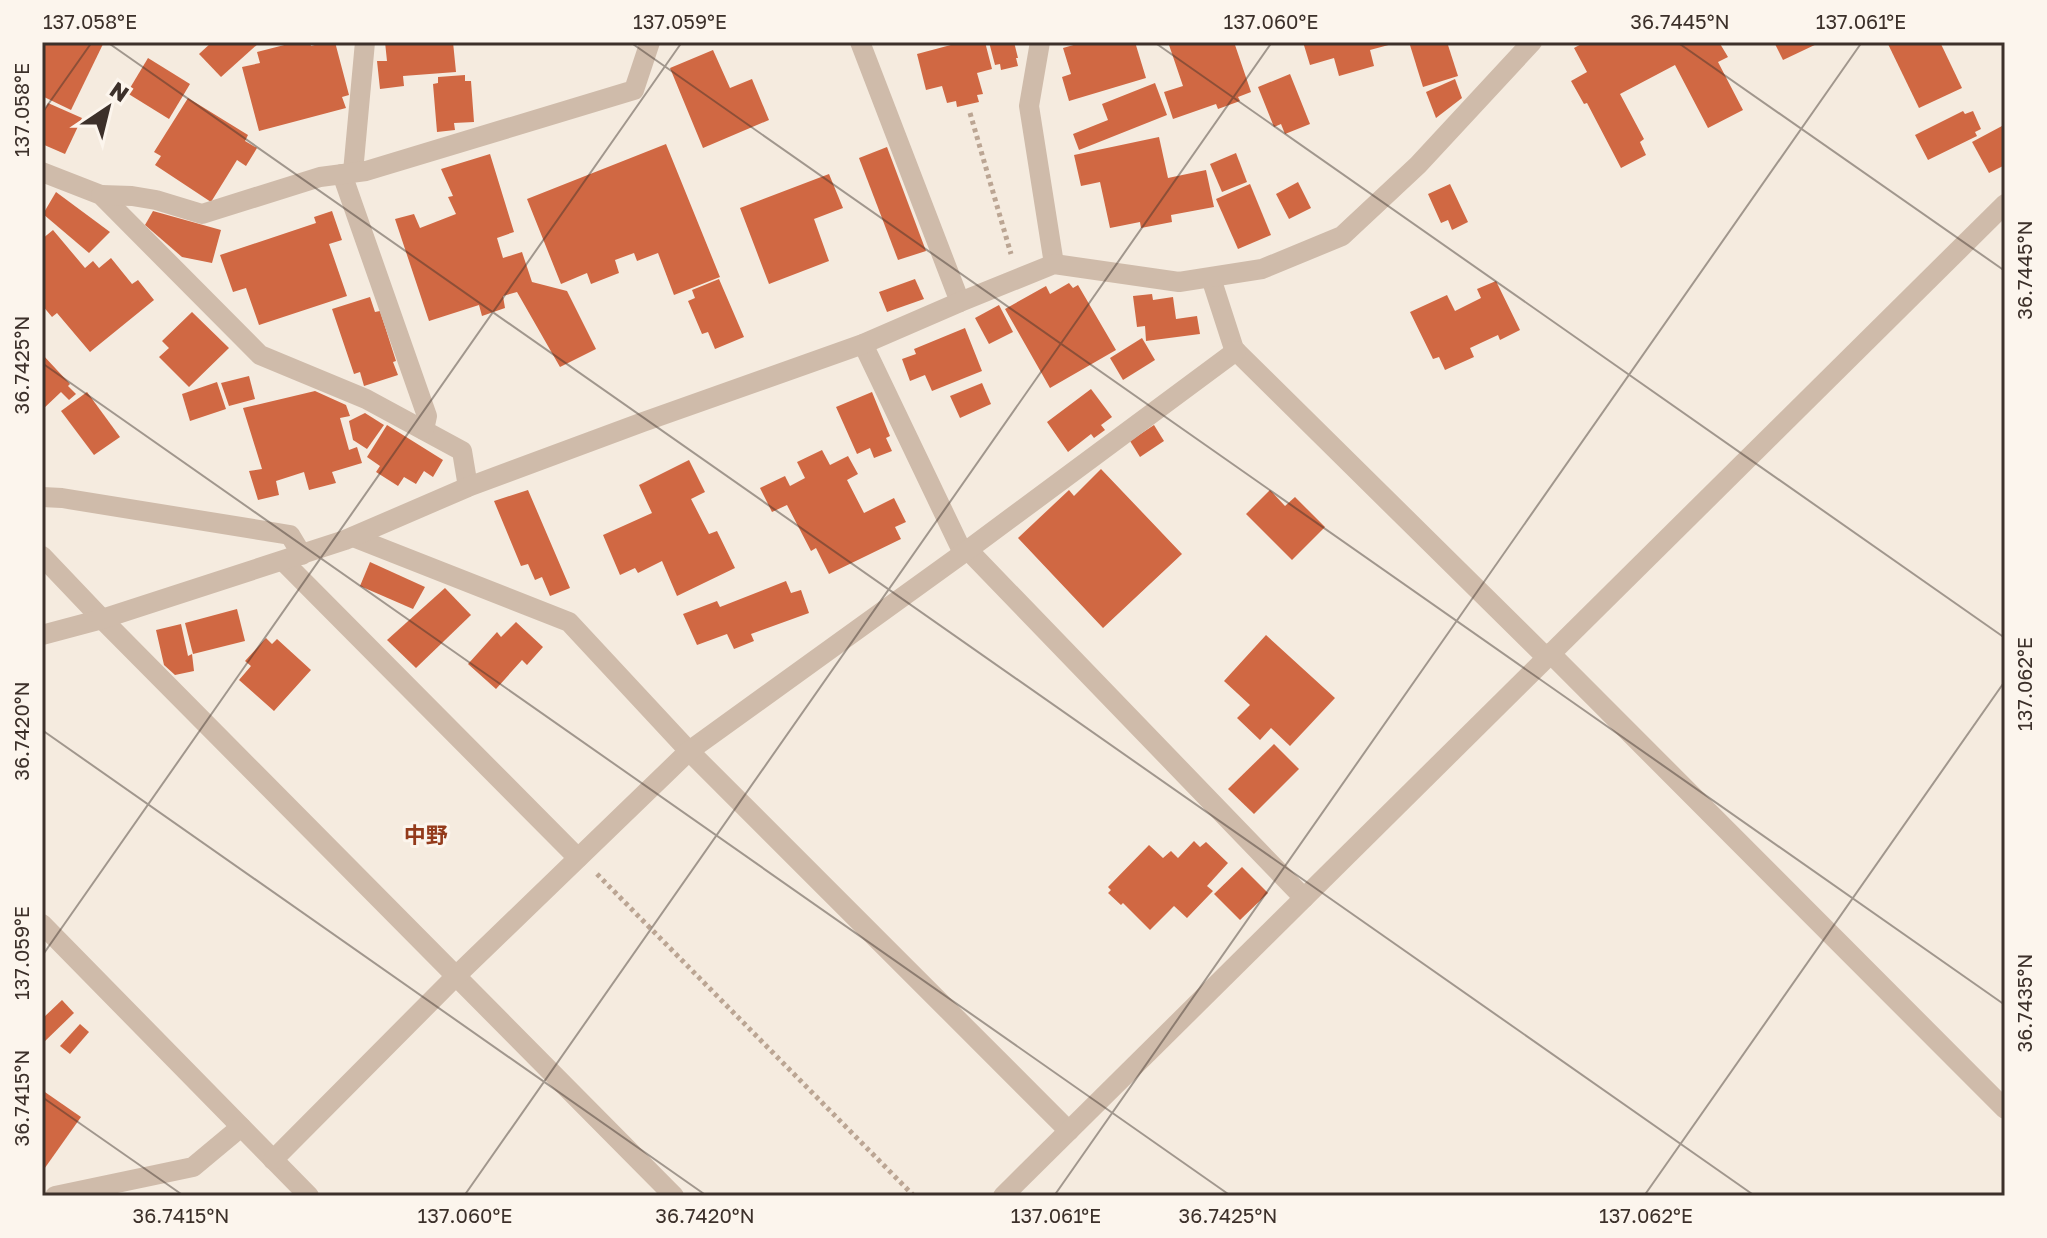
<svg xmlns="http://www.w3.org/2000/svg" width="2047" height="1238" viewBox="0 0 2047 1238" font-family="'Golos Text','Noto Sans JP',sans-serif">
<rect width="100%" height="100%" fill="#f5ebdf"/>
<g fill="#d06843">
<path d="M 42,42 L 104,42 L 71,110 L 42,96 Z"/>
<path d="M 212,42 L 260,42 L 221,77 L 199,54 Z"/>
<path d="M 296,42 L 310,42 L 311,46 L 326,42 L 335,42 L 349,95 L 342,97 L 346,108 L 259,131 L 242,67 L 260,63 L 257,52 Z"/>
<path d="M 385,42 L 453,42 L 456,72 L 403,76 L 404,86 L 380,89 L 377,61 L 387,61 Z"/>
<path d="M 962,42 L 985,42 L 992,69 L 977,73 L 983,94 L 977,95 L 979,102 L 957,107 L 956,101 L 947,103 L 942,86 L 926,90 L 917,54 Z"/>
<path d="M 989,42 L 1014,42 L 1018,58 L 1016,58 L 1018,66 L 1001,70 L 1000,64 L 995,65 Z"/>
<path d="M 1084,42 L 1135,42 L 1146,78 L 1069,101 L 1062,77 L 1071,74 L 1063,48 Z"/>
<path d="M 1168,42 L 1234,42 L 1251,92 L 1238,97 L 1240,101 L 1218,109 L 1216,104 L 1173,119 L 1164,92 L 1183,86 Z"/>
<path d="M 1303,42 L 1396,42 L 1396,43 L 1370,50 L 1374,66 L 1339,76 L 1334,58 L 1310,65 Z"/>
<path d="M 1409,42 L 1447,42 L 1458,76 L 1423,87 Z"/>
<path d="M 1585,42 L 1719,42 L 1728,57 L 1718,62 L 1743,110 L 1708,128 L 1675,65 L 1620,94 L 1644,139 L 1640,142 L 1646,155 L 1621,168 L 1587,103 L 1584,104 L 1571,81 L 1587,72 L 1574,48 Z"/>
<path d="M 1774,42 L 1821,42 L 1783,60 Z"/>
<path d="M 1887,42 L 1940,42 L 1962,88 L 1919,108 Z"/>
<path d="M 713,50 L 730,88 L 752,79 L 769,120 L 703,148 L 670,68 Z"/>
<path d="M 148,58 L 190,84 L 169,119 L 127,93 Z"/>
<path d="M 1290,74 L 1310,124 L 1285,134 L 1281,124 L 1274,127 L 1258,87 Z"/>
<path d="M 465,75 L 465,81 L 471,81 L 474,122 L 454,123 L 455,130 L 437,132 L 433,84 L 438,83 L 438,77 Z"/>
<path d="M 1455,79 L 1462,98 L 1436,118 L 1426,92 Z"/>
<path d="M 1155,83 L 1167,115 L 1079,150 L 1073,134 L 1108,120 L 1102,104 Z"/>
<path d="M 188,98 L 248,135 L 245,141 L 257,148 L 246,166 L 237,160 L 211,202 L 155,165 L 161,156 L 154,152 Z"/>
<path d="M 48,103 L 82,118 L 65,154 L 42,144 L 42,115 Z"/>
<path d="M 1963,111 L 1965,114 L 1973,111 L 1981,129 L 1975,132 L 1977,136 L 1928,160 L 1915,135 Z"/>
<path d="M 2002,126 L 2005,131 L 2005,165 L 1989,173 L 1972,142 Z"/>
<path d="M 1159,137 L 1168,178 L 1206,170 L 1214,207 L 1171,215 L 1172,222 L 1141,228 L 1140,222 L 1110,228 L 1100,182 L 1081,186 L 1074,155 Z"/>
<path d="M 666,144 L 720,277 L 674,295 L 658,253 L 637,261 L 634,253 L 615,260 L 619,273 L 591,284 L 587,273 L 561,284 L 527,199 Z"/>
<path d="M 887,147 L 926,251 L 898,260 L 859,158 Z"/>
<path d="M 1236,153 L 1247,182 L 1222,192 L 1210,164 Z"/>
<path d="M 490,154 L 514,232 L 497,238 L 503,258 L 522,252 L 532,282 L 567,291 L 596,349 L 560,367 L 517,292 L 503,296 L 505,308 L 482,316 L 479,305 L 429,321 L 395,219 L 414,214 L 420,228 L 456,214 L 448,197 L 453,196 L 441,169 Z"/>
<path d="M 829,174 L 843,208 L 814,219 L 829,261 L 769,284 L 740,208 Z"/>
<path d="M 1298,182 L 1311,208 L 1289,219 L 1276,194 Z"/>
<path d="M 1250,184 L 1271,235 L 1238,249 L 1216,199 Z"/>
<path d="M 1450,184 L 1468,222 L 1452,230 L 1448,220 L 1441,223 L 1428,194 Z"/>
<path d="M 56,192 L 110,232 L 89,253 L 43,214 Z"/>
<path d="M 153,211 L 221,230 L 212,263 L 182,257 L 145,225 Z"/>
<path d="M 332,211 L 342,240 L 329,244 L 347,296 L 259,325 L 246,288 L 233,292 L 220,255 L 316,223 L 314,217 Z"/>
<path d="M 53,230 L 85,268 L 93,261 L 99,268 L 111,258 L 132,284 L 138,280 L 154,300 L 90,352 L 57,313 L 52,317 L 42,305 L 45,299 L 42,296 L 42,239 Z"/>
<path d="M 719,279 L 744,337 L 715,349 L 708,332 L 702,334 L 688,301 L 695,298 L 692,290 Z"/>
<path d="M 915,279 L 924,299 L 887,312 L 879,292 Z"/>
<path d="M 1496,281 L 1520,330 L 1500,340 L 1498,335 L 1470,348 L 1474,357 L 1445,370 L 1439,357 L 1433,359 L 1410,312 L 1447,295 L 1455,311 L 1481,298 L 1477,289 Z"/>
<path d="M 1069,283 L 1073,288 L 1078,285 L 1116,350 L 1050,388 L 1005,309 L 1046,286 L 1050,294 Z"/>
<path d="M 1152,294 L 1153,300 L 1173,297 L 1176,319 L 1197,316 L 1200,334 L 1146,341 L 1145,326 L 1137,327 L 1133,296 Z"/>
<path d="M 370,297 L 375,312 L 380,311 L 396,361 L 393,362 L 398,375 L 364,386 L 360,372 L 354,374 L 332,309 Z"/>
<path d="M 999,305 L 1013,332 L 989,344 L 975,318 Z"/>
<path d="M 192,312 L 229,348 L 189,387 L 159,357 L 169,348 L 162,341 Z"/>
<path d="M 965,328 L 982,371 L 932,391 L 925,375 L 910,381 L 902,359 L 916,354 L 914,349 Z"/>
<path d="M 1142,338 L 1155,360 L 1123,380 L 1110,358 Z"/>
<path d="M 42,354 L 70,384 L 68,386 L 76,394 L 69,400 L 61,392 L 42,410 Z"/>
<path d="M 249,376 L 255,399 L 229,406 L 221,383 Z"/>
<path d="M 217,382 L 226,409 L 190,421 L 182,394 Z"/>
<path d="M 982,383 L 991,404 L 960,418 L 950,396 Z"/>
<path d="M 1091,389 L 1112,417 L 1101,425 L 1105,430 L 1094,438 L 1091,434 L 1068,452 L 1047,422 Z"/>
<path d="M 315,391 L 346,405 L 350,416 L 340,418 L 349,450 L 357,447 L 362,463 L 332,472 L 336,483 L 309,490 L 304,472 L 276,481 L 279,495 L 258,500 L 249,471 L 262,469 L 243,408 Z"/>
<path d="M 87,392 L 120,437 L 94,455 L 61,411 Z"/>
<path d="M 872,392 L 890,436 L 886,438 L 892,451 L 874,458 L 870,448 L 857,454 L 836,407 Z"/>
<path d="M 365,413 L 384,425 L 367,449 L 353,440 L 349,421 Z"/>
<path d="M 387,425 L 443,460 L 433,477 L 424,471 L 416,484 L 404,477 L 398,486 L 376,472 L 380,466 L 367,457 Z"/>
<path d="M 1154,425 L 1164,441 L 1140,457 L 1130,441 Z"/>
<path d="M 822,450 L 830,465 L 848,456 L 858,474 L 847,480 L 864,513 L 894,498 L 906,522 L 895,527 L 901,539 L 829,574 L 816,548 L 811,551 L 787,505 L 772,512 L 760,488 L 785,476 L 790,486 L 805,478 L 797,462 Z"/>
<path d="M 689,460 L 705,492 L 691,499 L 709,534 L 717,531 L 735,568 L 677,596 L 662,561 L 638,573 L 635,568 L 620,575 L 603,535 L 652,513 L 639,485 Z"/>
<path d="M 1101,469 L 1182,554 L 1103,628 L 1018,538 L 1069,490 L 1074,496 Z"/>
<path d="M 528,490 L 570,588 L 550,596 L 542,577 L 535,580 L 528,564 L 521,566 L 494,501 Z"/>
<path d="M 1270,490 L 1285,506 L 1295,497 L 1325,527 L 1292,560 L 1246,514 Z"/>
<path d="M 370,562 L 425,587 L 413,609 L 360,586 Z"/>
<path d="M 786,581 L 791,593 L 801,590 L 809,613 L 751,634 L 754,641 L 734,649 L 727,634 L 697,645 L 683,614 L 717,601 L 720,607 Z"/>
<path d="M 445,588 L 471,615 L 416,668 L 387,640 Z"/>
<path d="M 237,609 L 245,641 L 193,654 L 185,623 Z"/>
<path d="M 516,622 L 543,647 L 527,665 L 522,660 L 496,689 L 468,664 L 497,632 L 501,637 Z"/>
<path d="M 181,624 L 188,656 L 192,654 L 194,671 L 175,675 L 164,665 L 156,630 Z"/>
<path d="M 1266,635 L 1335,698 L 1290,746 L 1271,728 L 1260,740 L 1237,718 L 1250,705 L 1224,681 Z"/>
<path d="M 266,638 L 272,644 L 277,639 L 311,670 L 274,711 L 239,680 L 251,666 L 245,661 Z"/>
<path d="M 1274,744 L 1299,769 L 1254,814 L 1228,789 Z"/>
<path d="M 1194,841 L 1200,847 L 1206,842 L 1228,863 L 1207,886 L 1213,891 L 1187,918 L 1174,906 L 1150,930 L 1123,903 L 1121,905 L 1108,893 L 1111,890 L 1108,887 L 1149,845 L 1163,858 L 1171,851 L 1178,858 Z"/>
<path d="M 1242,867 L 1268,893 L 1240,920 L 1214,894 Z"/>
<path d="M 62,1000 L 74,1013 L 42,1044 L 42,1019 Z"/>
<path d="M 80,1024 L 89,1032 L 70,1054 L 60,1046 Z"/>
<path d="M 42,1090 L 81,1117 L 42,1172 Z"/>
</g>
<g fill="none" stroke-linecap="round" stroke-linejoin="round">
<g stroke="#bba593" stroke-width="5" stroke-dasharray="4 4" stroke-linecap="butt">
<path d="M 970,113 L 1011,254"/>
<path d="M 597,874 L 914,1196"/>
</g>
<g stroke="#cfbbaa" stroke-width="20">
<path d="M 860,42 L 960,302"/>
<path d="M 1040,42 L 1029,106 L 1054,264"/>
<path d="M 42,172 L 101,195 L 260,355 L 366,399 L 462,451 L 468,487"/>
<path d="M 353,172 L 365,42"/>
<path d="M 342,174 L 427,416 L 424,430"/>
<path d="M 101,195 L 132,196 L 156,200 L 202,214 L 320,177 L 366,171 L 634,90 L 650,42"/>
<path d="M 1211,278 L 1234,349 L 1546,657"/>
<path d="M 863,344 L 963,553"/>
<path d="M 42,497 L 62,498 L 290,535 L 302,555"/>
<path d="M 353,537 L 569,622 L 689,751 L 1069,1131"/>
<path d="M 967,549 L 1304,898"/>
<path d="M 42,556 L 102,619 L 674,1196"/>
<path d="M 283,561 L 578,858"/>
<path d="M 42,635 L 102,619 L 345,540 L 468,487 L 643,422 L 863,344 L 960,302 L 1054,264 L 1179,282 L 1262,269 L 1342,236 L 1418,165 L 1532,42"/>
<path d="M 1550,653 L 2005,1109"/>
<path d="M 42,924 L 309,1196"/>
<path d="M 273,1160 L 456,976 L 689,751 L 969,549 L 1236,351"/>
<path d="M 55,1196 L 193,1167 L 241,1127"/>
<path d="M 1003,1196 L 2005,204"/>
</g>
</g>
<path fill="none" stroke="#3c302a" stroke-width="2" stroke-opacity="0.45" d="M 107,42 L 1755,1196M 630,42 L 2005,1005M 1154,42 L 2005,638M 1677,42 L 2005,271M 42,113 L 92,42M 42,363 L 1231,1196M 42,730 L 707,1196M 42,956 L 682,42M 42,1097 L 184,1196M 464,1196 L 1272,42M 1054,1196 L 1862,42M 1644,1196 L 2005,681"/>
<g text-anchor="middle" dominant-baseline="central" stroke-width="6" stroke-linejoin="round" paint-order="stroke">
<g font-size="22" font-weight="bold" fill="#933a1b" stroke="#fcf5ed">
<text x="426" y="834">中野</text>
</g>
</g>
<rect width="2047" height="1238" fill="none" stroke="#fcf5ed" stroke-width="88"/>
<g transform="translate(108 108) rotate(35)" stroke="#fcf5ed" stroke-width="6" paint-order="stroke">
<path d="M0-6L14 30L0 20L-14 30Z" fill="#3c302a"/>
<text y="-12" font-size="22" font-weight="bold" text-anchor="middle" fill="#3c302a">N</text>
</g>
<rect x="44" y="44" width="1959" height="1150" fill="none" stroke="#3c302a" stroke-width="3"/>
<g font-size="20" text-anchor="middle" fill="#3c302a">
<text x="90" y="29">137.058°E</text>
<text x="680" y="29">137.059°E</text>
<text x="1271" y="29">137.060°E</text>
<text x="1680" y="29">36.7445°N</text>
<text x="1861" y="29">137.061°E</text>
<text transform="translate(22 110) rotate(-90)" y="7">137.058°E</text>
<text transform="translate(2025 270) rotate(-90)" y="7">36.7445°N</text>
<text transform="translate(22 365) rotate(-90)" y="7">36.7425°N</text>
<text transform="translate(2025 684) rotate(-90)" y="7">137.062°E</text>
<text transform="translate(22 731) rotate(-90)" y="7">36.7420°N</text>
<text transform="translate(22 953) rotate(-90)" y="7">137.059°E</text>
<text transform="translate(2025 1003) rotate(-90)" y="7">36.7435°N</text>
<text transform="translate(22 1098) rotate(-90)" y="7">36.7415°N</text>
<text x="181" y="1223">36.7415°N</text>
<text x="465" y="1223">137.060°E</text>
<text x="705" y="1223">36.7420°N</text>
<text x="1056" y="1223">137.061°E</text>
<text x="1228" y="1223">36.7425°N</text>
<text x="1646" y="1223">137.062°E</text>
</g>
</svg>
